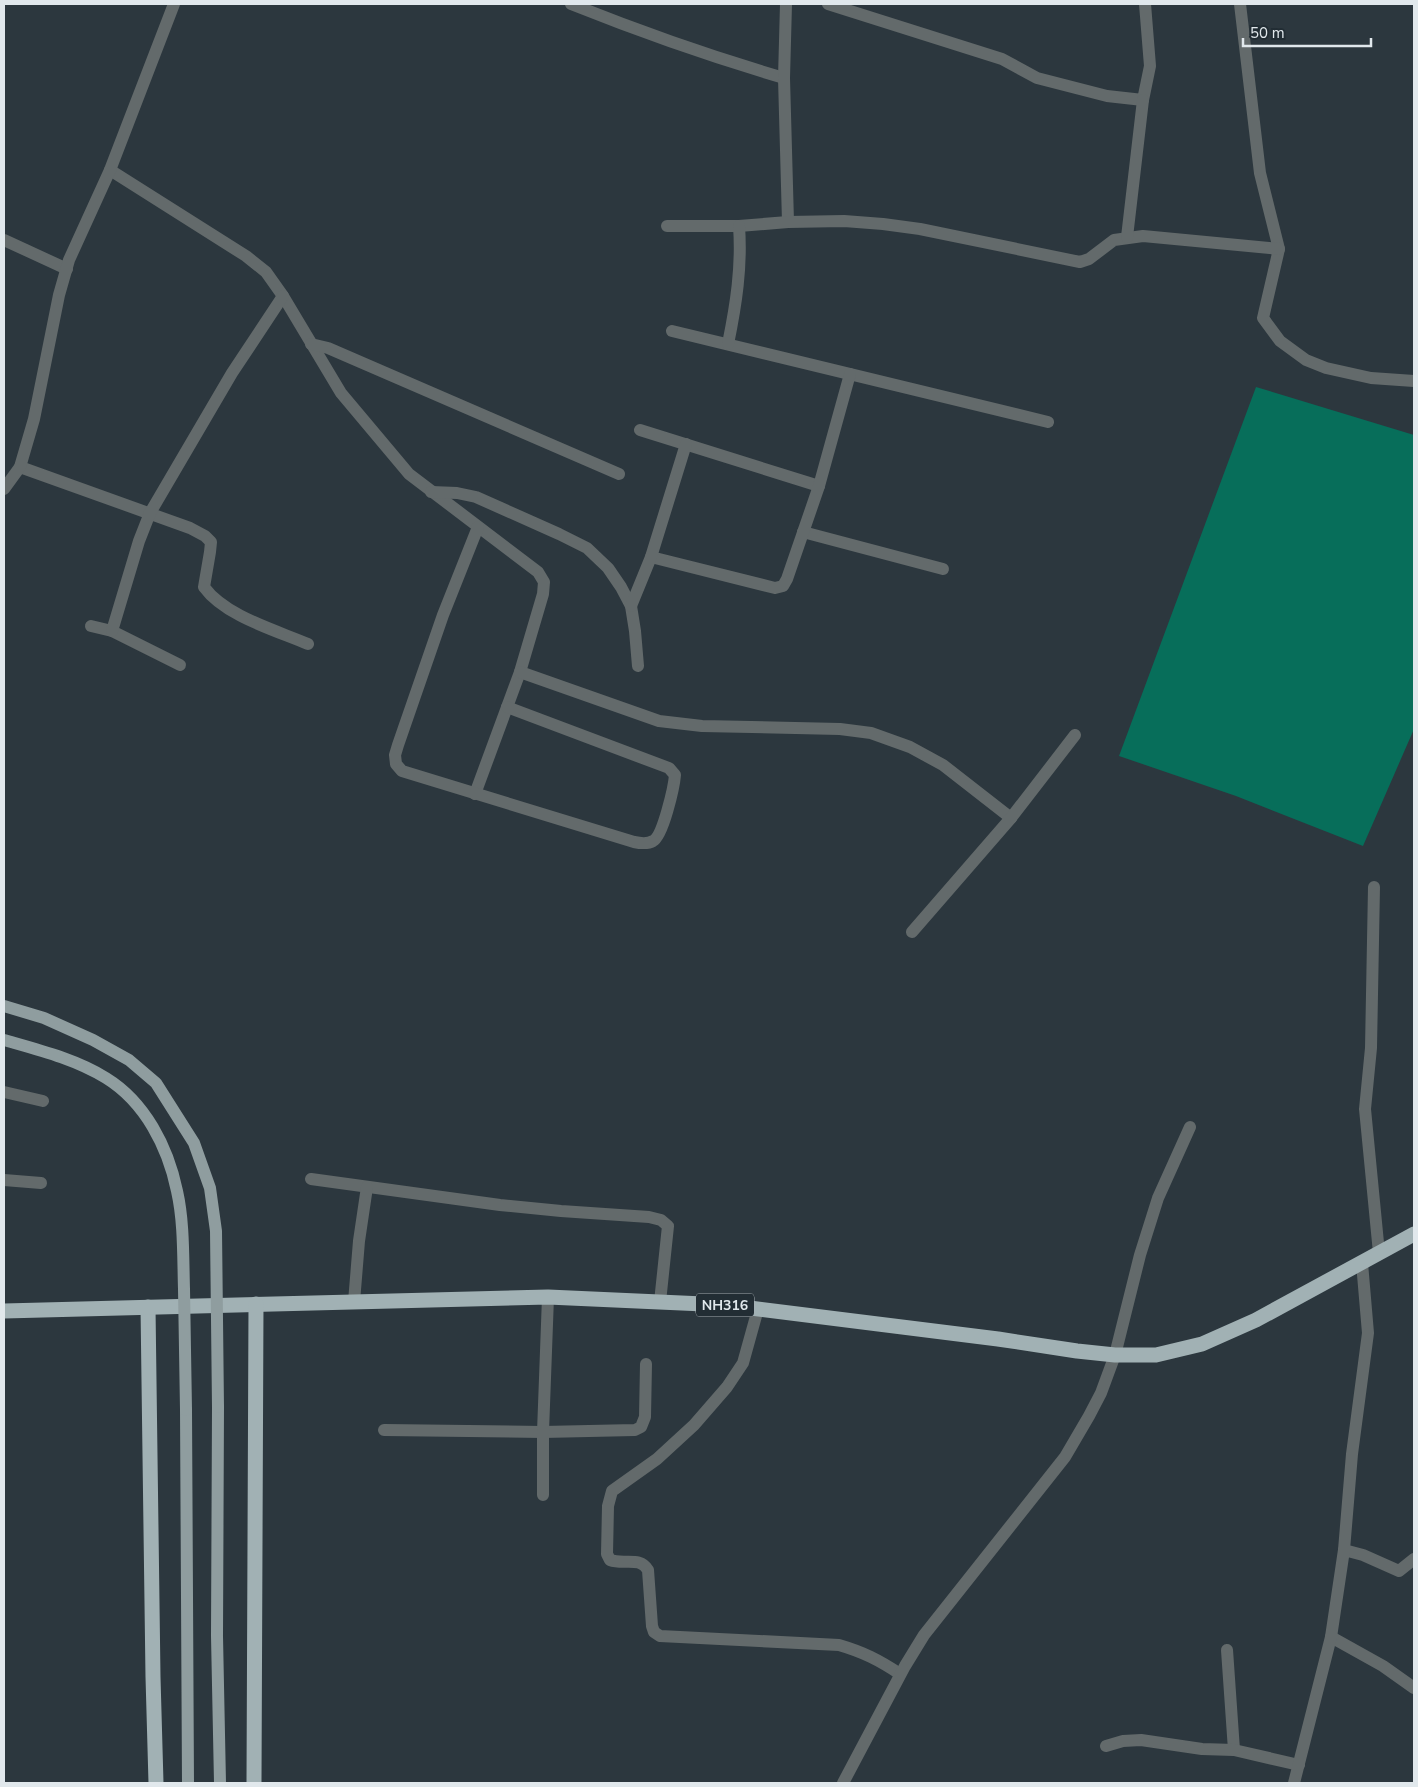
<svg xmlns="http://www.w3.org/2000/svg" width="1418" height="1787" viewBox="0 0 1418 1787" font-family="'Nunito Sans',sans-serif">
<rect width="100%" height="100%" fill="#2c373e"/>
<path fill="#076e5a" d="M 1256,387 L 1414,435 L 1414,729 L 1363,846 L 1236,796 L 1119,756 Z"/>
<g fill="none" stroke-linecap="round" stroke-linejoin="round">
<g stroke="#636a6b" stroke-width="12">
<path d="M 571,4 C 641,32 712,57 784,78"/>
<path d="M 786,4 L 784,78 L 788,222"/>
<path d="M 828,4 L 1002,59 L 1037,78 L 1107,96 L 1143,100 L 1150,66 L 1145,4"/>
<path d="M 1240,4 L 1260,173 L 1279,249 L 1263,318 L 1280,341 L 1306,360 L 1326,368 L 1371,378 L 1414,381"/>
<path d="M 110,170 L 246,256 L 266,272 L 283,296 L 341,393 L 409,474 L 538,572 L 544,582 L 543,594 L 520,672 L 475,794"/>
<path d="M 667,226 L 739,226 L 788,222 L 844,221 L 883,224 L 920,229 L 1080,262 L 1089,259 L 1114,240 L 1143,236 L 1279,249"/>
<path d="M 1127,237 L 1143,100"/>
<path d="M 4,240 L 67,269"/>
<path d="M 672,331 L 1048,422"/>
<path d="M 311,344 L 328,348 L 619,474"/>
<path d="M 728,344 C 736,305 742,267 739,226"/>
<path d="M 640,430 L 819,486"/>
<path d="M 20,467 L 190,528 L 205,536 L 211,542 L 210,552 L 204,587 C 225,616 275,630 308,644"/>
<path d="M 4,489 L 20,467 L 34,419 L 59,295 L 69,260 L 110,170 L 174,4"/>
<path d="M 431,492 L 457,493 L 476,497 L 559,534 L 587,548 L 608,568 L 621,587 L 631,606 L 635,631 L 638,666"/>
<path d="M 478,527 L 443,615 L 398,745 L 395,755 L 396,764 L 402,771 L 634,842 C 639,843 648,844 653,841 C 663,836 674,787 675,775 L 669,768 L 507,707"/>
<path d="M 803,532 L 943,569"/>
<path d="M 651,557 L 775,588 L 783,586 L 787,579 L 819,486 L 850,374"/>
<path d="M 631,606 L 651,557 L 686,444"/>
<path d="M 91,626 L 112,631 L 180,665"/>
<path d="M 112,631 L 139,541 L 150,513 L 232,373 L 283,296"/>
<path d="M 520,672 L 659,721 L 702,726 L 840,729 L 871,733 L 910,747 L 943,765 L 1011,818"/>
<path d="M 1374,887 L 1371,1048 L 1365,1109 L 1379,1253"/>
<path d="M 912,932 L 1011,818 L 1075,735"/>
<path d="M 4,1092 L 43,1101"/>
<path d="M 311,1179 L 500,1205 L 561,1211 L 649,1217 L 661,1220 L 668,1226 L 660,1302"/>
<path d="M 4,1180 L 41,1183"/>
<path d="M 354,1302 L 359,1241 L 367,1187"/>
<path d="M 758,1309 L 743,1363 L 727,1387 L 694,1425 L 657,1459 L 612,1491 L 608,1506 L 607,1554 L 610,1560 C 624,1565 640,1556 648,1570 L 652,1626 L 654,1632 L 660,1636 L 839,1645 C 863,1652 879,1660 900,1674"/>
<path d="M 384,1430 L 543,1432 L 635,1430 L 641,1427 L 645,1417 L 646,1364"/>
<path d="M 543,1495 L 543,1432 L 548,1297"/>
<path d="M 1344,1550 L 1363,1555 L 1399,1571 L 1414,1559"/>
<path d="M 1331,1637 L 1383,1666 L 1414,1688"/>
<path d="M 1227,1650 L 1234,1750"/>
<path d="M 1106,1746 L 1123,1741 L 1141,1740 L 1202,1749 L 1234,1750 L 1299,1765"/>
<path d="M 843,1783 L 905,1666 L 924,1635 L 1065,1457 L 1089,1416 L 1101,1393 L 1115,1355 L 1140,1255 L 1158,1198 L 1190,1127"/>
<path d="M 1294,1783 L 1331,1637 L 1344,1550 L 1352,1454 L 1368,1333 L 1362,1263"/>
</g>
<g stroke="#8f9d9f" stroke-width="12">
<path d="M 218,1407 L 217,1636 L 220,1783"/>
<path d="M 186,1410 L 188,1783"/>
</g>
<g stroke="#a1b1b4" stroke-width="15">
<path d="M 148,1307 L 153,1677 L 156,1783"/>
<path d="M 4,1311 L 548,1297 L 726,1305 L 998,1339 L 1077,1351 L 1115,1355 L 1156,1355 L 1202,1344 L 1256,1320 L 1414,1234"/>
<path d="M 254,1783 L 256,1304"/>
</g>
<g stroke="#8f9d9f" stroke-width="12">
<path d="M 4,1006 L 44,1018 L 93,1040 L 129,1060 L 156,1083 L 194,1143 L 210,1188 L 216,1231 L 218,1407"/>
<path d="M 4,1040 C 39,1050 75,1059 106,1078 C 145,1102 168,1147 177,1191 C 184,1222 183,1257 184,1289 C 185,1329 185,1370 186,1410"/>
</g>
</g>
<g text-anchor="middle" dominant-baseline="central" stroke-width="5" stroke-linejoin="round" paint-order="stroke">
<rect fill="#222d34" stroke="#a8b0b5" stroke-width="1" x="696" y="1293.5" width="58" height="23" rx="4"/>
<g font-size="14" font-weight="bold" fill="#e1e8ec">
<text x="725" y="1305">NH316</text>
</g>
</g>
<rect width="1418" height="1787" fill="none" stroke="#e1e8ec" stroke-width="10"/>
<path d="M1243 38v8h128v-8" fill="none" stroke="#e1e8ec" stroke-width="2.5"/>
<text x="1250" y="38" font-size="15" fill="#e1e8ec" stroke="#222d34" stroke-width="4" paint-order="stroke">50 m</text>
</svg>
